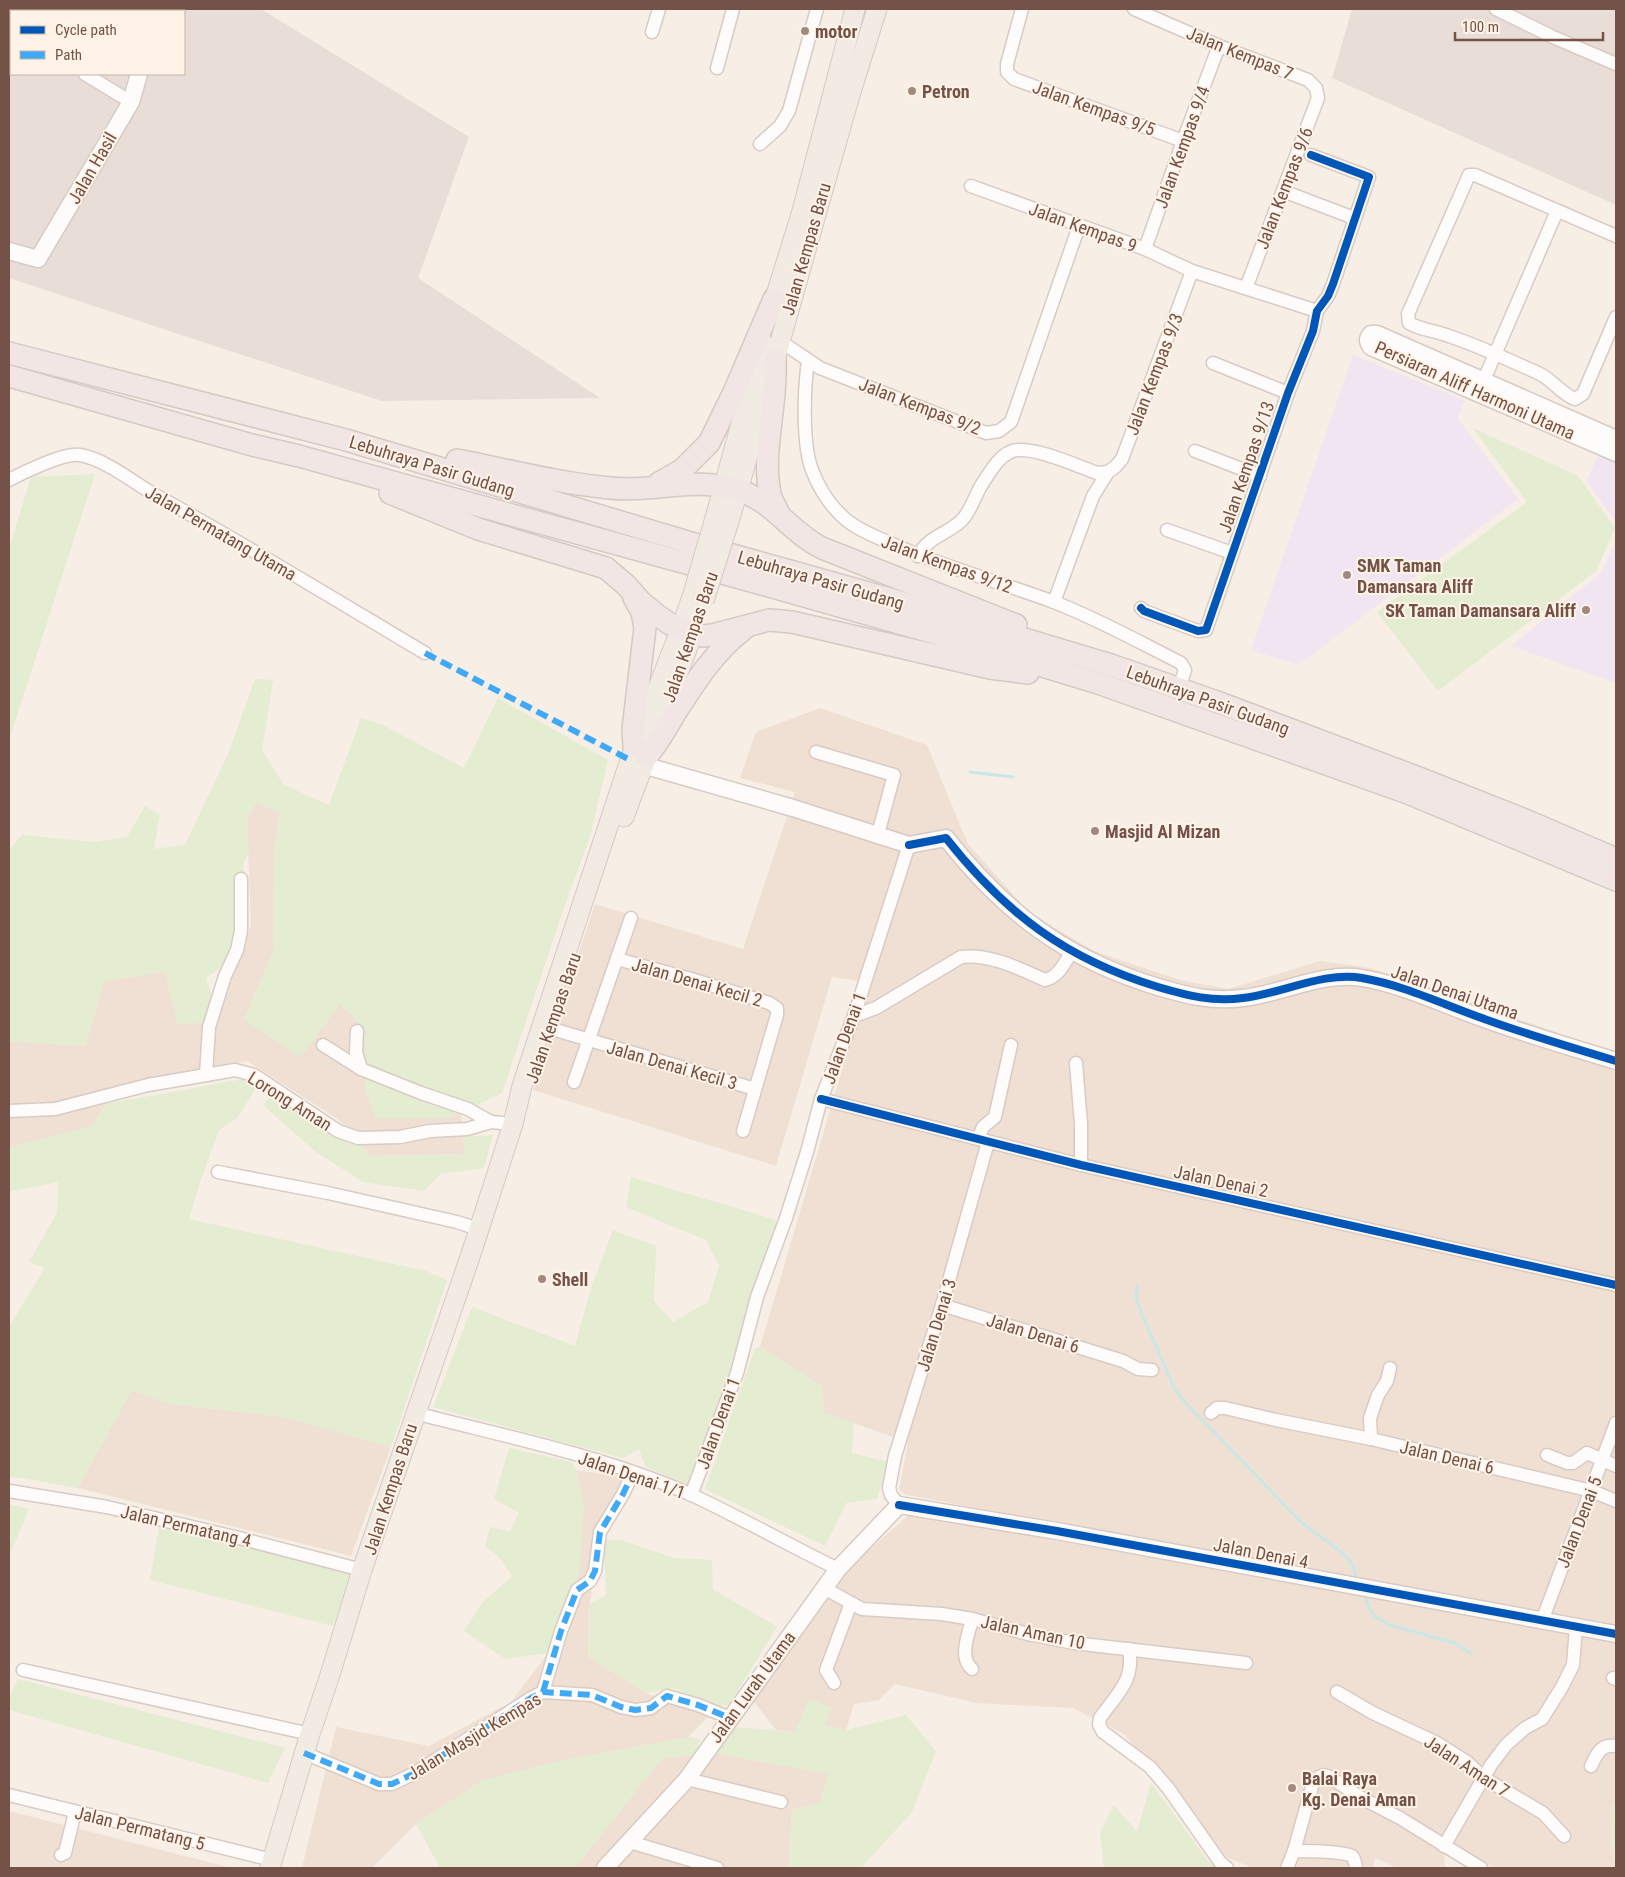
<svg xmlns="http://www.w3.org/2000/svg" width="1625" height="1877" viewBox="0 0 1625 1877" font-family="'Roboto Condensed',sans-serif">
<rect width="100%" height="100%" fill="#f7eee6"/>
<g fill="#f0e0d3">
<path d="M 820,708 L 927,745 L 968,844 L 1029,912 L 1094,951 L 1180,980 L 1228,989 L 1320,961 L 1371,968 L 1616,1053 L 1616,1624 L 1417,1590 L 907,1495 L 899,1490 L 908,1442 L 824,1413 L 822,1386 L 760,1347 L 868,982 L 832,977 L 776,1166 L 533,1090 L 595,904 L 743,949 L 795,792 L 740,778 L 756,732 Z"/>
<path d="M 256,802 L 280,812 L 274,851 L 273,952 L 244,1020 L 340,1004 L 365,1028 L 365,1090 L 461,1112 L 465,1154 L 371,1156 L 339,1120 L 247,1061 L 110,1089 L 106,1104 L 91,1127 L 9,1147 L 9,1041 L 85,1046 L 104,981 L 165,972 L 178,1024 L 219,1018 L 251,925 L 247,818 Z"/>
<path d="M 131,1390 L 171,1404 L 284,1417 L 391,1447 L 351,1556 L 78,1488 Z"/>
<path d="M 576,1470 L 625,1477 L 620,1490 L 599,1526 L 589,1613 L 588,1656 L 645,1693 L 713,1712 L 688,1737 L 554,1762 L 483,1780 L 416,1824 L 372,1868 L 302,1868 L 336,1727 L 429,1746 L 511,1702 L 548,1653 L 584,1508 Z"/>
<path d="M 910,1514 L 1616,1642 L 1616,1806 L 1613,1805 L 1611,1839 L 1616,1868 L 1494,1868 L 1456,1845 L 1444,1855 L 1445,1868 L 1397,1868 L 1375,1858 L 1373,1868 L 1253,1868 L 1226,1857 L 1124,1734 L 1073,1708 L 977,1703 L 895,1684 L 879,1700 L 854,1704 L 846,1730 L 825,1725 L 795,1732 L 776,1730 L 754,1702 L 844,1572 Z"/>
<path d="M 713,1753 L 830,1774 L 819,1803 L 792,1810 L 789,1868 L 575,1868 L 661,1759 Z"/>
<path d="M 9,1811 L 232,1868 L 9,1868 Z"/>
</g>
<g fill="#e9ded7" fill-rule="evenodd">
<path d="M 9,9 L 261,9 L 469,137 L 418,278 L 600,398 L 382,401 L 9,278 ZM 11,11 L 184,11 L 184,74 L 11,74 Z"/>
<path d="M 1352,9 L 1616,9 L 1616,205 L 1332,78 Z"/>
</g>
<g fill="#f0e5f0">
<path d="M 1353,355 L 1464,400 L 1458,419 L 1518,499 L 1298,665 L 1251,650 Z"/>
<path d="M 1599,452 L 1616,460 L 1616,522 L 1587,481 Z"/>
<path d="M 1616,541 L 1616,683 L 1511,646 L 1601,573 Z"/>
</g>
<g fill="#e4ecd1">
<path d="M 1473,428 L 1578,476 L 1615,528 L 1596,571 L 1438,691 L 1377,612 L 1527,502 Z"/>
<path d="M 95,474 L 9,740 L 9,549 L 31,477 Z"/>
<path d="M 255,679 L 273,680 L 262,750 L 284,785 L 329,805 L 361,718 L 381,724 L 464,768 L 498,698 L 608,760 L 590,836 L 560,919 L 502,1093 L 449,1118 L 376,1119 L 365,1090 L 365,1028 L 340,1004 L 301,1057 L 244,1020 L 273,952 L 274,851 L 280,812 L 256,802 L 247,818 L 248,855 L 243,864 L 246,888 L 234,965 L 221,967 L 206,978 L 219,1018 L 201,1023 L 178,1024 L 165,972 L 104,981 L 86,1046 L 9,1041 L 9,850 L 22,835 L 95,842 L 127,837 L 145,806 L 160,815 L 154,849 L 185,845 L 228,754 Z"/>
<path d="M 243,1079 L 257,1087 L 237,1118 L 219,1130 L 200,1182 L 189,1219 L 426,1271 L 447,1280 L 391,1447 L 284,1417 L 171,1404 L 132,1390 L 78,1488 L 9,1476 L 9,1327 L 45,1268 L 29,1262 L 57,1213 L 58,1182 L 9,1192 L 9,1147 L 91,1127 L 106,1104 Z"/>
<path d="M 270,1094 L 347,1143 L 361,1145 L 371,1156 L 464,1154 L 463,1137 L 493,1135 L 484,1168 L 440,1174 L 424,1191 L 363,1182 L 316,1152 L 264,1106 Z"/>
<path d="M 631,1177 L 773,1219 L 778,1224 L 751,1293 L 724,1393 L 687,1485 L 645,1466 L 639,1449 L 623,1458 L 433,1407 L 472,1307 L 575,1346 L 591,1288 L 613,1230 L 656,1246 L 654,1301 L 673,1322 L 708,1302 L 719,1265 L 706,1240 L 626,1207 Z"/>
<path d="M 760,1347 L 822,1386 L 824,1413 L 854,1423 L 852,1453 L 888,1462 L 877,1499 L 846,1503 L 825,1546 L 705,1489 L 755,1349 Z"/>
<path d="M 509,1448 L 572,1462 L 576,1470 L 584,1508 L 579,1574 L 548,1653 L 505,1659 L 464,1631 L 482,1603 L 512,1576 L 499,1557 L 485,1546 L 490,1527 L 510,1531 L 519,1513 L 494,1499 Z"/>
<path d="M 9,1504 L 29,1509 L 9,1557 Z"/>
<path d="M 159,1526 L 352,1573 L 333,1626 L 150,1580 Z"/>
<path d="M 604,1540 L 621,1540 L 675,1558 L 712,1560 L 713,1589 L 777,1627 L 729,1705 L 718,1707 L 673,1688 L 645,1693 L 588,1656 L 590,1604 L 606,1595 Z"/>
<path d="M 18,1679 L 285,1748 L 268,1783 L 9,1710 L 9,1698 Z"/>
<path d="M 809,1699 L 832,1707 L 825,1725 L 846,1730 L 906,1715 L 936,1751 L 912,1812 L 861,1868 L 789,1868 L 792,1810 L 819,1803 L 829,1774 L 713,1753 L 736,1727 L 795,1732 Z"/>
<path d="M 688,1737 L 701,1739 L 695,1755 L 661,1759 L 575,1868 L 440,1868 L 416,1824 L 483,1780 L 554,1762 Z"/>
<path d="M 1151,1783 L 1208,1861 L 1218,1868 L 1104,1868 L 1100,1832 L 1114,1805 L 1137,1832 Z"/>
<path d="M 1613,1805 L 1616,1806 L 1616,1864 L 1611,1839 Z"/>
</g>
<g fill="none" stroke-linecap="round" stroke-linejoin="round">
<g stroke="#c9e7e6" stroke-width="3">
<path d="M 970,772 L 1013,777"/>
<path d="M 1137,1285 L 1136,1298 L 1141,1312 L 1174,1388 L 1183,1400 L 1301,1522 L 1345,1555 L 1352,1564 L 1358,1581"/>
<path d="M 1364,1593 L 1369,1608 L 1374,1616 L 1390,1625 L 1455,1643 L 1472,1654"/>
</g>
<g stroke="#d8cbc5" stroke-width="15">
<g id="street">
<path d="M 1022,9 L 1007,64 L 1007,72 L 1014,79 L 1183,141"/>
<path d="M 1134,9 L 1219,46 L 1308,80 L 1316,88 L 1318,98 L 1246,288"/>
<path d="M 1496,9 L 1553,37 L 1616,64"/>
<path d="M 9,26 L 11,28"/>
<path d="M 652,32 L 659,9"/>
<path d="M 717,68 L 733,9"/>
<path d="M 85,74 L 131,102"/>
<path d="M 760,144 L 780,126 L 789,111 L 817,9"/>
<path d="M 971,186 L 1145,249 L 1192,271 L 1317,311"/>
<path d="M 1283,191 L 1354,218"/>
<path d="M 1616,236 L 1475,175 L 1469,175 L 1408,314 L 1409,323 C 1421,330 1436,331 1449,336 C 1479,346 1509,360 1538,373 C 1552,379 1561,394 1575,399 L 1583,394 L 1616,317"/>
<path d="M 1145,249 L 1183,141 L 1219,46"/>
<path d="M 780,341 L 820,368 L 986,433 L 999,431 L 1011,422 L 1079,226"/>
<path d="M 808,361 C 804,389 802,444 812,470 C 817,484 827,501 838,512 C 851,527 872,535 890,543 C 943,567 1000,582 1054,602 C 1098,619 1139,642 1181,663 L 1185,670 L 1179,688"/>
<path d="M 1213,363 L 1288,393"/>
<path d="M 1480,389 L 1557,211"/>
<path d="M 1195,451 L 1260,476"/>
<path d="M 9,480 C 24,472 63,453 80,455 C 105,459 134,483 157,496 C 248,546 336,600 425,653"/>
<path d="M 1167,530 L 1232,553"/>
<path d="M 918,556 C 929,535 947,535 962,520 C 971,511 975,495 982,484 C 990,473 997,458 1010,452 C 1028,443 1077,466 1097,473 L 1108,472"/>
<path d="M 1054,602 L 1093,496 L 1108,472 L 1115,467 L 1122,459 L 1192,271"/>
<path d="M 1141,608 L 1144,611 L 1198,631 L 1206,630 L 1288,393 L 1313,331 L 1317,311 L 1328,296 L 1333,284 L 1369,177 L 1311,155"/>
<path d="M 816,752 L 894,775 L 878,834"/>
<path d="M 617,959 L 691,979 L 769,1003 L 777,1008 L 777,1015 L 743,1131"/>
<path d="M 854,1016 L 876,1008 L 961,957 C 991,954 1018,968 1045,980 C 1059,977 1065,962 1072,951"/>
<path d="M 549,1028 L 755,1089"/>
<path d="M 357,1031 L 356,1052 L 361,1069"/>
<path d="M 323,1045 L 361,1069 L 421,1093 L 468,1109 L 491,1122"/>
<path d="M 1076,1063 L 1081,1124 L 1081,1165"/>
<path d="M 206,1075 L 209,1027 L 225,976 L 237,950 L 241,931 L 241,879"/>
<path d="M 574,1082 L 631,918"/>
<path d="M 821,1099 L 1081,1165 L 1616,1285"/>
<path d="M 9,1111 L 55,1109 L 148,1085 L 235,1070 L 254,1075 L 338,1131 L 358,1138 L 400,1137 L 430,1131 L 467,1129 L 491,1122 L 513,1124"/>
<path d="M 978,1139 L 983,1127 L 995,1117 L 1011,1045"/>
<path d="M 218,1172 L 328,1193 L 457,1222 L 478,1229"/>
<path d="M 942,1305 L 1123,1361 L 1138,1369 L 1152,1370"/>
<path d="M 415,1413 C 507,1437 604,1456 692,1495 C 741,1518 789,1545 838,1569"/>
<path d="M 1211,1413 L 1217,1408 L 1225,1408 L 1276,1420 L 1371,1439 L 1592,1491 L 1616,1501"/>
<path d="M 1371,1439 L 1370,1418 L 1378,1395 L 1387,1381 L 1390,1368"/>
<path d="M 1547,1455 L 1567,1463 L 1573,1463 L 1587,1453 L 1616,1466"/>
<path d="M 9,1491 L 107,1507 L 239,1538 L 362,1570"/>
<path d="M 691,1495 L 737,1373 L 757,1297 L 786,1218 L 807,1152 L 821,1099 L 854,1016 L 909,845"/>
<path d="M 899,1505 L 891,1495 L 889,1488 L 895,1456 L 942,1305 L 988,1142"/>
<path d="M 824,1588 L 862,1609 L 942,1614 L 972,1619 L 1028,1634 L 1074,1643 L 1246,1663"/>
<path d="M 1542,1621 L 1616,1423"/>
<path d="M 1129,1649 C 1135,1680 1117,1694 1100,1718 L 1099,1725 L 1103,1732 L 1150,1767 L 1168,1788 L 1220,1862 L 1227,1868"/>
<path d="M 972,1669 C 958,1657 969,1634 972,1619"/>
<path d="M 23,1670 L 310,1734"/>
<path d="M 1613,1678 L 1616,1679"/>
<path d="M 834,1683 L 826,1670 L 851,1603"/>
<path d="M 543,1692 L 561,1631 L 577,1590 L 590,1581 L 595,1571 L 600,1532 L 623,1494 L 633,1473"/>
<path d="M 1337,1692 L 1373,1713 L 1437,1743 L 1467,1762 L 1484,1778 L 1543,1813 L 1564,1836"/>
<path d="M 304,1753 L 379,1784 L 392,1784 L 415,1773 L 531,1698 L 543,1692 L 592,1695 L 621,1707 L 635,1710 L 651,1708 L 667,1696 L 698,1705 L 730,1718"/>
<path d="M 1591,1766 C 1597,1754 1600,1744 1616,1746"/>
<path d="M 687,1779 L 781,1802"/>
<path d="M 9,1795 L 272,1860"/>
<path d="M 630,1842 L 717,1868"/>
<path d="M 1444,1846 L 1491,1765 L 1506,1745 L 1525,1728 L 1542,1719 L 1562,1687 L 1573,1665 L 1576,1627"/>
<path d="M 1294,1851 C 1306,1851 1342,1851 1352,1856 C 1355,1859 1355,1863 1356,1867"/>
<path d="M 61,1855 L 65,1853 L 75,1812"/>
<path d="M 1287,1868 L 1294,1851 L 1313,1783 L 1319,1777 L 1324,1775 L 1330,1777 L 1360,1797 L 1400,1818 L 1481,1868"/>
</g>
</g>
<g stroke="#d7cac3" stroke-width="19">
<g id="secondary">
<path d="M 159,11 L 160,9"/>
<path d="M 9,251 L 38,259 L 131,102 L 139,74"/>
<path d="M 1616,439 L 1377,334 L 1371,334 C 1367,339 1367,341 1371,347 L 1616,453"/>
<path d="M 643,765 L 793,808 L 909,845 L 946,838 C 1006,914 1066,959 1158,987 C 1189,996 1212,1002 1243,998 C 1281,994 1324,971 1362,978 C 1404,985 1449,1007 1490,1021 C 1532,1036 1574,1048 1616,1061"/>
<path d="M 605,1868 L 687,1779 L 838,1569 L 899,1505 L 1057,1531 L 1616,1634"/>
</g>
</g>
<g stroke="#d5c9c4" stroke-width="21">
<g id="primary">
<path d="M 770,314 L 802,211 L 855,9"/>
<path d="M 717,511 L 763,343"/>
<path d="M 731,515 L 850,95 L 877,9"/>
<path d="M 624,817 L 692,636"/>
<path d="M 270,1868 L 310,1734 L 330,1675 L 362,1570 L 471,1254 L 513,1124 L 522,1086 L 630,760 L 681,628 L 692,597"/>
</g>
</g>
<g stroke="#d5c9c4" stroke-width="24">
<g id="highway">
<path d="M 9,353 L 346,440 L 708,548 L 894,600 L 1111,665 L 1217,702 L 1419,778 L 1525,820 L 1616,859"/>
<path d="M 775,360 C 778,403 760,457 771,497 C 773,503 777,509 779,514"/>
<path d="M 9,376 L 252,445 L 299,456 L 765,585 L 934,633 L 1098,683 L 1408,793 L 1616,880"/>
<path d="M 457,460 C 508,470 558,483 610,488 C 655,493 693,476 738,490 C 773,501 791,533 822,548 L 1016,625"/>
<path d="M 659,483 L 682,470 L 709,443 L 734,392 L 774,299"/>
<path d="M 390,493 L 478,529 L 606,568 L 626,585 L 641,602 L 657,615 L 670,624 L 693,633 L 703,636 L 712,635 L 769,620 L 792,622 L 990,668 L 1028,673"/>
<path d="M 634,598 L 642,612 L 645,628 L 633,729 L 634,747"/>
<path d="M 646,757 C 659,743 666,728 676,712 C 695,682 715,651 744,629"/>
</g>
</g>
<use href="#street" stroke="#fefcfb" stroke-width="12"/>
<use href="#secondary" stroke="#fefcfb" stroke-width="16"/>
<use href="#primary" stroke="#f2ebe3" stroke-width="19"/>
<use href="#highway" stroke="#f1e6e3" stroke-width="21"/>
<g stroke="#d5c9c4" stroke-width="21" stroke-linecap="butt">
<g id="primary-bridge">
<path d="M 692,597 L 717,511"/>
<path d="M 704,601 L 731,515"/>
</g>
</g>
<use href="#primary-bridge" stroke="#f2ebe3" stroke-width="19"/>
<g stroke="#3fa9f5" stroke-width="6" stroke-dasharray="12 6" stroke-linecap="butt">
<path d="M 425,653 L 630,760"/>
<path d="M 543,1692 L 561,1631 L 577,1590 L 590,1581 L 595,1571 L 600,1532 L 623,1494 L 633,1473"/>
<path d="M 304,1753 L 379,1784 L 392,1784 L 415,1773 L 531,1698 L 543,1692 L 592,1695 L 621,1707 L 635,1710 L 651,1708 L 667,1696 L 698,1705 L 730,1718"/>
</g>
<g stroke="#fff3e7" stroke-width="11">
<g id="cycleway">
<path d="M 1141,608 L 1144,611 L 1198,631 L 1206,630 L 1288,393 L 1313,331 L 1317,311 L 1328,296 L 1333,284 L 1369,177 L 1311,155"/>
<path d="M 909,845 L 946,838 C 1006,914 1066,959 1158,987 C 1189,996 1212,1002 1243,998 C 1281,994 1324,971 1362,978 C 1404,985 1449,1007 1490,1021 C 1532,1036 1574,1048 1616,1061"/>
<path d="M 821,1099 L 1081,1165 L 1616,1285"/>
<path d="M 899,1505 L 1057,1531 L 1616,1634"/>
</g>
</g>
<use href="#cycleway" stroke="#0057b8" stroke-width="8"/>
</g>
<g fill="#a2897f" stroke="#fff3e7" stroke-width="2">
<circle cx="805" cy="31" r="5"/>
<circle cx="912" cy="91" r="5"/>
<circle cx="1347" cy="575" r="5"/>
<circle cx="1586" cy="610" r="5"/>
<circle cx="1095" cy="831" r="5"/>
<circle cx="542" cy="1279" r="5"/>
<circle cx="1292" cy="1788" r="5"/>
</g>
<g text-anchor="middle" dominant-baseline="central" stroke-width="4" stroke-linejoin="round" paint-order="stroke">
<g font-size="18" font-weight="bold" fill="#745247" stroke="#fff3e7" text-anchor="start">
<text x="815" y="31">motor</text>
<text x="922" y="91">Petron</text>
<text x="1357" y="565">SMK Taman<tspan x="1357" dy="21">Damansara Aliff</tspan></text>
<text x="1576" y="610" text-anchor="end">SK Taman Damansara Aliff</text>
<text x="1105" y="831">Masjid Al Mizan</text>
<text x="552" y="1279">Shell</text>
<text x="1302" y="1778">Balai Raya<tspan x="1302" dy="21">Kg. Denai Aman</tspan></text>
</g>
<g font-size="18" fill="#745247" stroke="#fff3e7">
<text transform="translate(1240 53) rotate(22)">Jalan Kempas 7</text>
<text transform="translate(1094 108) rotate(20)">Jalan Kempas 9/5</text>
<text transform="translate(1182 147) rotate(-70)">Jalan Kempas 9/4</text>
<text transform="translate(92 168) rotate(-60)">Jalan Hasil</text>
<text transform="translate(1284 188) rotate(-69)">Jalan Kempas 9/6</text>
<text transform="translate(1083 227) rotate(20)">Jalan Kempas 9</text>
<text transform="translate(806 249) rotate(-74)">Jalan Kempas Baru</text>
<text transform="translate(1154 374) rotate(-69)">Jalan Kempas 9/3</text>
<text transform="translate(1475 390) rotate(24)">Persiaran Aliff Harmoni Utama</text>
<text transform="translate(920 406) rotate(21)">Jalan Kempas 9/2</text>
<text transform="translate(432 466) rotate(17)">Lebuhraya Pasir Gudang</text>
<text transform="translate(1246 467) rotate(-71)">Jalan Kempas 9/13</text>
<text transform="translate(221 533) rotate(30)">Jalan Permatang Utama</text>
<text transform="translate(947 564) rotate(20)">Jalan Kempas 9/12</text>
<text transform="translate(821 580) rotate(16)">Lebuhraya Pasir Gudang</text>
<text transform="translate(690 637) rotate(-71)">Jalan Kempas Baru</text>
<text transform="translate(1208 700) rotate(20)">Lebuhraya Pasir Gudang</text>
<text transform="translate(697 982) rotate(16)">Jalan Denai Kecil 2</text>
<text transform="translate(1455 992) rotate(19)">Jalan Denai Utama</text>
<text transform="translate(553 1018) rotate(-71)">Jalan Kempas Baru</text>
<text transform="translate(844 1038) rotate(-70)">Jalan Denai 1</text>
<text transform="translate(672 1065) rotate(16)">Jalan Denai Kecil 3</text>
<text transform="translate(290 1101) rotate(32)">Lorong Aman</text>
<text transform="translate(1221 1181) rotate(12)">Jalan Denai 2</text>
<text transform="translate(936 1325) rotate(-73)">Jalan Denai 3</text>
<text transform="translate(1033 1333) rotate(17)">Jalan Denai 6</text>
<text transform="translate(718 1423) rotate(-70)">Jalan Denai 1</text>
<text transform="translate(1447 1457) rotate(13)">Jalan Denai 6</text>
<text transform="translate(632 1475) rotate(19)">Jalan Denai 1/1</text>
<text transform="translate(390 1489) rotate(-72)">Jalan Kempas Baru</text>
<text transform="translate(1579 1522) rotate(-69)">Jalan Denai 5</text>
<text transform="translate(186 1526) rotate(13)">Jalan Permatang 4</text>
<text transform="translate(1261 1553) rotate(11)">Jalan Denai 4</text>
<text transform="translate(1033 1632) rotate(12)">Jalan Aman 10</text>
<text transform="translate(752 1687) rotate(-54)">Jalan Lurah Utama</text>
<text transform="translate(474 1736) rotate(-31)">Jalan Masjid Kempas</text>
<text transform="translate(1467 1766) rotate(33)">Jalan Aman 7</text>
<text transform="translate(140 1828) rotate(14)">Jalan Permatang 5</text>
</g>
</g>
<rect width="1625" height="1877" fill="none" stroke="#745247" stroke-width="20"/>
<rect x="10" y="10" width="175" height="65" fill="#fff3e7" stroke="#c7b3a7"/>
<rect x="20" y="26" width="25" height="8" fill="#0057b8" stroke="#c7b3a7"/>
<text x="55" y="35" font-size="15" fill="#745247">Cycle path</text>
<rect x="20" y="51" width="25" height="8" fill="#3fa9f5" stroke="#c7b3a7"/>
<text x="55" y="60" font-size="15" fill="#745247">Path</text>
<path d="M1455 32v8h148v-8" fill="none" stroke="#745247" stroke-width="2.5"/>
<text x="1462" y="32" font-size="15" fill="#745247" stroke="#fff3e7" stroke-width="4" paint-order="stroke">100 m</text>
</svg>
